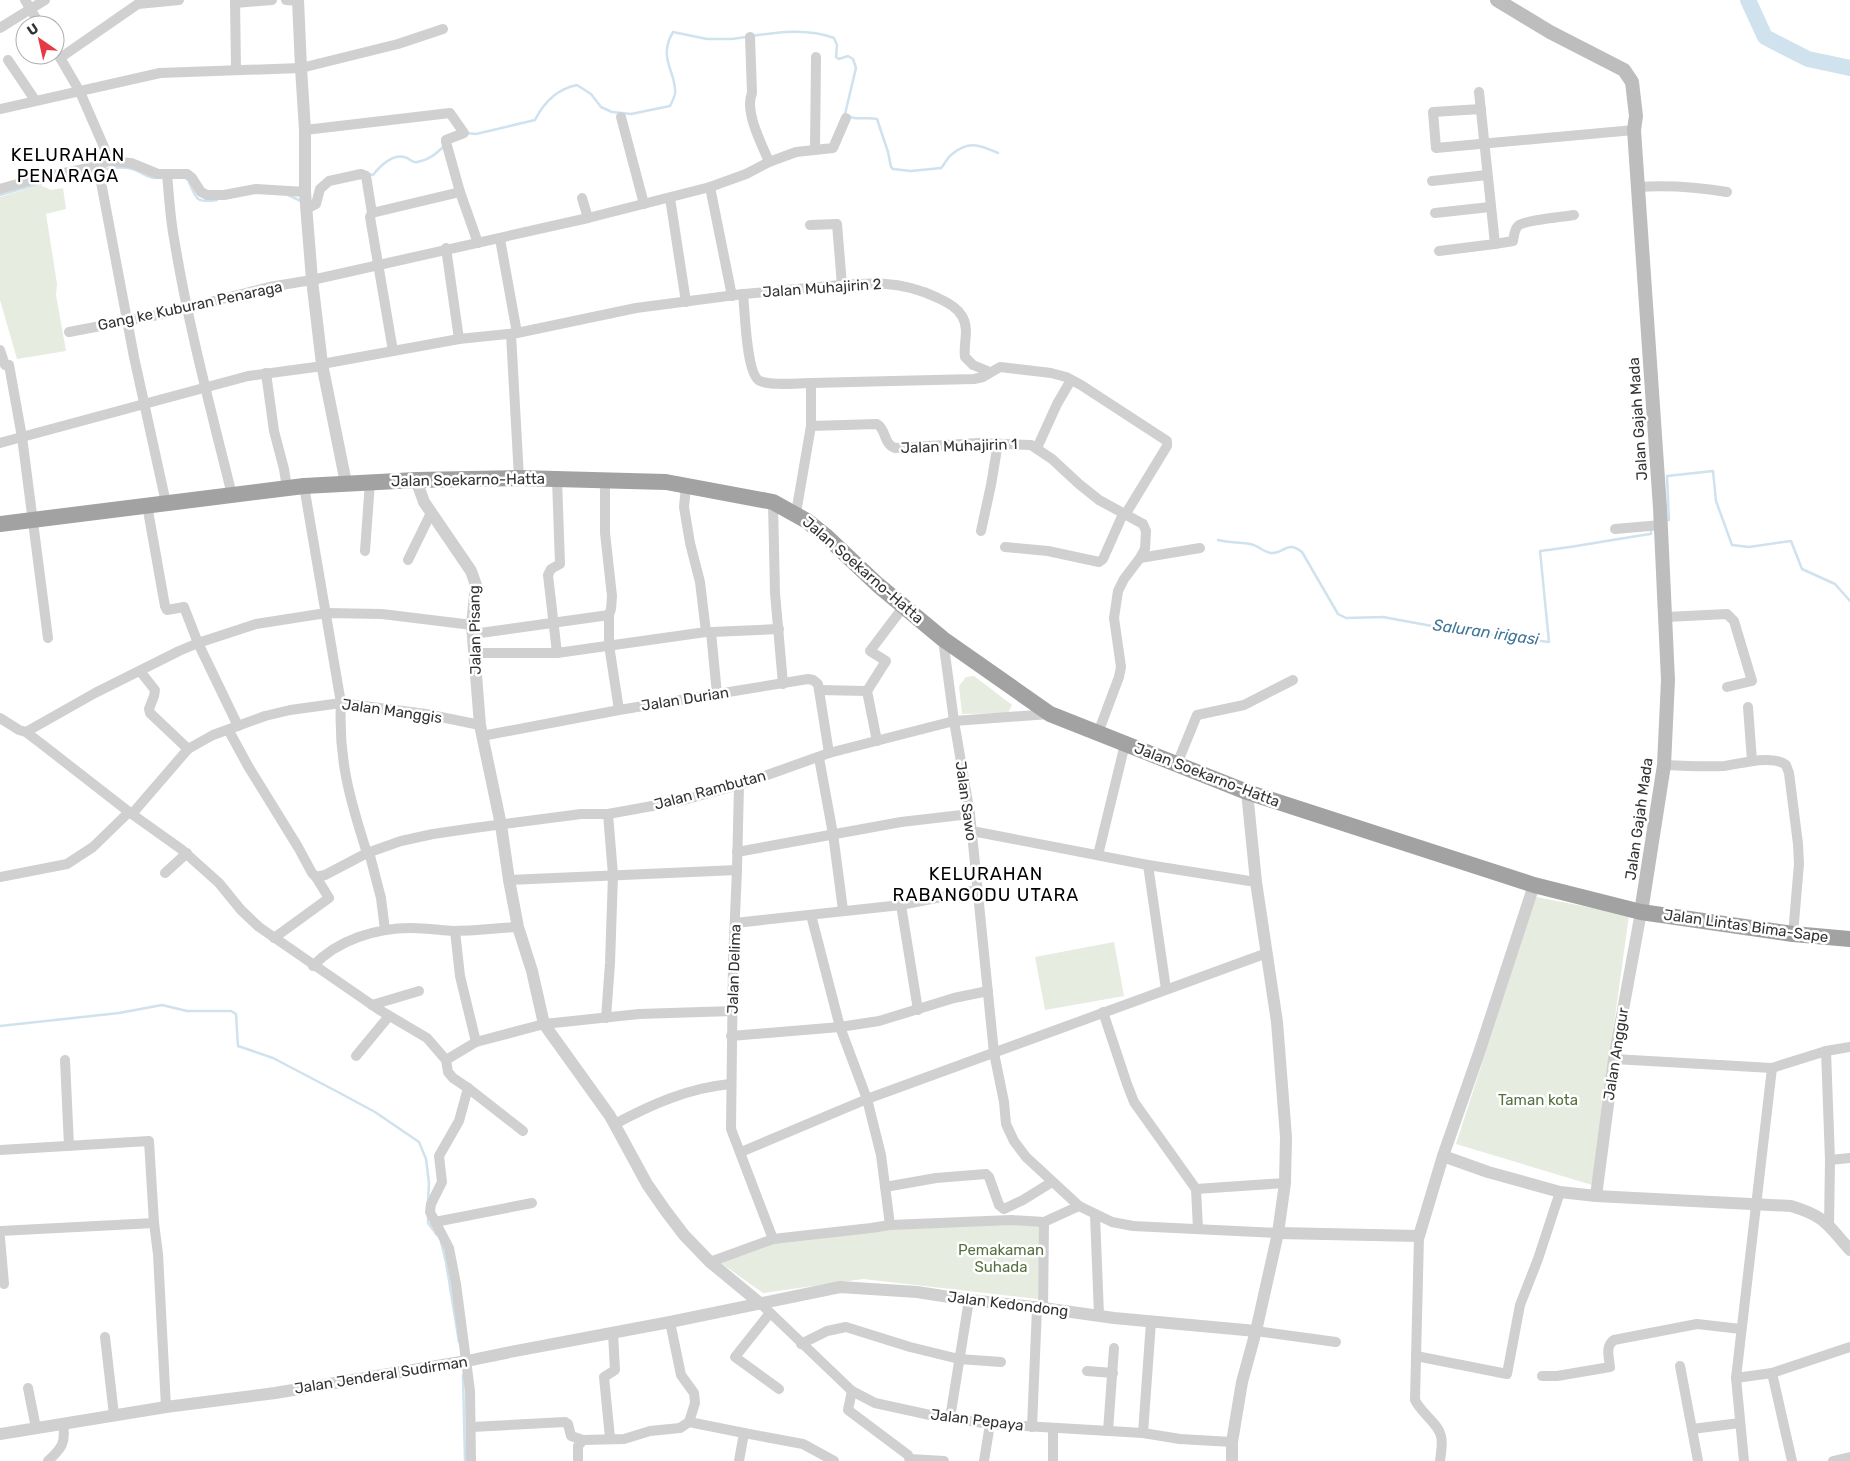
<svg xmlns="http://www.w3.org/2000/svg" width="1850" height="1461" viewBox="0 0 1850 1461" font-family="Rubik,sans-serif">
<rect width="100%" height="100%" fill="#fff"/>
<g fill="#e6ecdf">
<path d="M 40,185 L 51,190 L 63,188 L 66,209 L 46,214 L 57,284 L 56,295 L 66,351 L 17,359 L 0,300 L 0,197 Z"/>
<path d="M 974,676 L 1012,705 L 1008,713 L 962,714 L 959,686 L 966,677 Z"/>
<path d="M 1536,897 L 1629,915 L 1592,1185 L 1456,1144 Z"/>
<path d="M 1114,942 L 1124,996 L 1045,1010 L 1035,957 Z"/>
<path d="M 985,1223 L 1040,1225 L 1038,1299 L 863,1279 L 763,1293 L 721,1263 L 780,1240 L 872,1230 Z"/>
</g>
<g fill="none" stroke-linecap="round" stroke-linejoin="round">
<g stroke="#cfe2ee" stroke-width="2.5">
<path d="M 752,36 C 779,32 807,28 834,38 L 837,45 L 836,57 L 839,59 L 848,56 L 853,59 L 856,68 L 845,114 C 854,122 866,116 877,119 L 888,152 L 891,167 L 893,169 L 911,171 L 941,168 C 945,164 947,158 951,155 C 969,140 979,145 998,153"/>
<path d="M 466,133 L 476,134 L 535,120 C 544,102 557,89 577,85 L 591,94 L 601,107 L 612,112 L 631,114 L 670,106 C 672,102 674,98 675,94 C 677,72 657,59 673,32 L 707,39 L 732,39 L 746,37"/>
<path d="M 101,170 C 110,168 124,166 133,169 C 142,172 146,177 155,178"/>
<path d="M 368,174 L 373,175 C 380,166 394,152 407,158 C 411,160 413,163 417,162 C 429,160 436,154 444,146"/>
<path d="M 189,182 C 197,200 196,203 217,200"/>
<path d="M 0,195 L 42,183"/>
<path d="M 288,195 L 301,201"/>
<path d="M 1665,520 L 1669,520 L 1667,476 L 1713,471 L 1716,501 L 1732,545 L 1749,547 L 1791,541 L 1802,569 L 1835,584 L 1850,601"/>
<path d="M 1218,540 C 1229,543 1239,542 1250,544 C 1258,545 1264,553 1272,553 C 1285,553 1287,540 1302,552 L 1338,614 L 1346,618 L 1383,617 L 1432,626 L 1455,627 L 1478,633 L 1549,642 L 1540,551 C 1577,547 1614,539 1651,534 L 1651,529"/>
<path d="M 0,1026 L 119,1013 L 162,1005 L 187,1011 L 231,1011 L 236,1014 L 238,1046 L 273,1058 L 336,1091 L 375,1112 L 419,1142 L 426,1159 L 429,1183 L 428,1201"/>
<path d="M 428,1216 L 428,1223 L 437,1235"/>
<path d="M 441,1242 L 446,1262 L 459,1342"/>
<path d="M 463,1375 L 465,1461"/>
</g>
<path stroke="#cfe2ee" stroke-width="16" d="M 1748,0 L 1765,37 L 1808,59 L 1850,68"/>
<g stroke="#d0d0d0" stroke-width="10">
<path d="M 25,0 L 40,25"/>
<path d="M 235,0 L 236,69"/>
<path d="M 286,0 L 298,1"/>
<path d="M 235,3 L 272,0"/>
<path d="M 0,28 L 45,0"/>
<path d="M 750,37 L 752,93 C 744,112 762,144 769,162"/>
<path d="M 55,49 L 80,92 L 104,147 L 108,161"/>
<path d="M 60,58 L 138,4 L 179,0"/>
<path d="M 8,60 L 35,100"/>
<path d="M 0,109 L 160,73 L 301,68 L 398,44 L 443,29"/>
<path d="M 1481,109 L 1433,112 L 1436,148 L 1634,130"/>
<path d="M 621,117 L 644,204"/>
<path d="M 305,130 L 450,113 L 464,133 L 446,140 L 446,142 L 460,192 L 478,243"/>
<path d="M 815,150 L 816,57"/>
<path d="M 98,166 L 134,357 L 166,503"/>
<path d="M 167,174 C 169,195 170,217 174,238 C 188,325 211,410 232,495"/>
<path d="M 1432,181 L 1487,175"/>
<path d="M 710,187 L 732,296"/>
<path d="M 1638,187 C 1669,185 1697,187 1727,192"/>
<path d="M 0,189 L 35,179 L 98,166 L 108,161 L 131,163 L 158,174 L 187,174 L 192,178 L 201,192 L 207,195 L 224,195 L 256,189 L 305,192"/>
<path d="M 582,198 L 588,218"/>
<path d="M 670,198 L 686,302"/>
<path d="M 306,209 L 316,204 L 320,189 L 329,181 L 361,174 L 366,176 L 372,213 L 370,217 L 393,351"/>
<path d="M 372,213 L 460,192"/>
<path d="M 1435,213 L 1490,207"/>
<path d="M 810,225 L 837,224 L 842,285"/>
<path d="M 500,239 L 517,333"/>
<path d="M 1495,244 L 1513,241 C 1514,236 1514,230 1518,226 C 1524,220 1563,217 1574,215"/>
<path d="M 446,248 L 459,339"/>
<path d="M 1439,251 L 1495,244 L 1479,92"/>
<path d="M 69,332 L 163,314 L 269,287 L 312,280 L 588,218 L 710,187 L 746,174 L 769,162 L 796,152 L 833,148 L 846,118"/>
<path d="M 511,334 L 519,478"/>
<path d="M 0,350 L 5,365 L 9,365 L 22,437 L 48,638"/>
<path d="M 322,364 L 459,339 L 517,333 L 636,308 L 743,294"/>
<path d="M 266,373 L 274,431 L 284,469 L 287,488"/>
<path d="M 811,383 L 974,379 L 983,377 L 1000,367 L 1051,373 L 1066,377 L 1081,385 L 1167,441 L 1167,446 L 1125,515"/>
<path d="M 811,426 L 877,424 C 887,430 883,444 895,448 L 978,443 L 1031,445 L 1052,459 L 1079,484 L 1099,500 L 1143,524 L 1146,531 L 1145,549 L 1140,558 L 1124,579 L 1118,591 L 1114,618 L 1121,667 L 1119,677 L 1098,733"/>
<path d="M 0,443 L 248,376 L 323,366"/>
<path d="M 1037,448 L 1057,404 L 1071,380"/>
<path d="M 557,479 L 560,564 L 551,569 L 548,575 L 557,653"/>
<path d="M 605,480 L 605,533 L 612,596 L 611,609 L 609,615 L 609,645 L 619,710"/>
<path d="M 304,486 L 341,703 C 338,759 350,800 367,853"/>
<path d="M 686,486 L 684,507 L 690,543 L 700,582 L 706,632 L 711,632 L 717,694"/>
<path d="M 773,502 L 775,593 L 783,684"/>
<path d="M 147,505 L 165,606 L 167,610 L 184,607 L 198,643 L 238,726"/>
<path d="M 796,513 L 811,426 L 811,383 C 798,383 772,386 760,381 C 746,375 745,310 743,294 C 769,292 794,289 819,287 C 862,283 898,278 938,298 C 947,302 957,307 962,316 C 970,330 963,343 965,357 L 973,365 L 990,372"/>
<path d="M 1615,529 L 1661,525"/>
<path d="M 981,531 L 991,485 L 998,443"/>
<path d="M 1005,547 L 1048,551 L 1099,562 L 1103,559 L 1123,514"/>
<path d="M 365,551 L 370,482"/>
<path d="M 1140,558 L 1200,548"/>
<path d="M 408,560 L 431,513"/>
<path d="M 1666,617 L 1727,614 L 1734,621 L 1752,681 L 1727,687"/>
<path d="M 711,632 L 779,629"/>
<path d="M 473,634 L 609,615"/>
<path d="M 943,639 L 954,721 L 970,814 L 994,1053 L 1004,1102 L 1006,1124 L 1014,1141 L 1026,1157 L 1079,1206 L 1112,1222 L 1133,1226 L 1278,1233"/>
<path d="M 474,653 L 557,653 L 706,632"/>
<path d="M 140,671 L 155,690 L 154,696 L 149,709 L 150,713 L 188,749"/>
<path d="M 819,690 L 867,691 L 877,741"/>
<path d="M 867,691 L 886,661 L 870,651 L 904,606"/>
<path d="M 1748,707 L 1752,761"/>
<path d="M 0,718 L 19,730 L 26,732 L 43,745 L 129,812 L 181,849 L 219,883 L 241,910 L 259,927 L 378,1009 L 427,1038 L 446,1060 L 448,1072 L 453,1078 L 468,1088 L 459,1121 L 439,1156 L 442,1182 L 431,1204 L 430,1212 L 449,1248 L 456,1284 L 470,1391 L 471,1461"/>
<path d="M 229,731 L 248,766 L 298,847 L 312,873 L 316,877 L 329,898 L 274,938"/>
<path d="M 26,732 L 95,693 L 179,651 L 198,643 L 256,624 L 326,613 L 382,614 L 472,625"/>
<path d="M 482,736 L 619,710 L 808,679 L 813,680 L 818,684 L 829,753"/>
<path d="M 819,758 L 833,834 L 843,910"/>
<path d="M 1177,764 L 1197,715 L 1244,705 L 1293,680"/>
<path d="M 1664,765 C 1684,766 1704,767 1724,766 C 1741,764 1772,754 1786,765 L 1789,773 L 1798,844 L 1799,864 L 1793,934"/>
<path d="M 132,814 L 188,749 L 213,735 L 265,716 L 290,710 L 341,703 L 426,714 L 480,725"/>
<path d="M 972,831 L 1148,865 L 1256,882"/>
<path d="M 369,852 L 381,898 L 385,930"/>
<path d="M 737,852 L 901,822 L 970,814"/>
<path d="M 1098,855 L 1125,744"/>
<path d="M 1148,865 L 1166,989"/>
<path d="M 165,873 L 187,853"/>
<path d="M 0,877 L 67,864 L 93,847 L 129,812"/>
<path d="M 316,877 L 325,875 L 367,853 L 401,841 L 433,834 L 474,828 L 581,814 L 608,814 L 680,801 L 739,785 L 829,753 L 954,721 L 1049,714"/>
<path d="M 509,880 L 737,870"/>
<path d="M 901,905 L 918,1010"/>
<path d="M 811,915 L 840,1027 L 867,1099 L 881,1155 L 890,1225"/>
<path d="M 735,923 L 901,905 L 977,890"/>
<path d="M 455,931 L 460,976 L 476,1042"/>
<path d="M 313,966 C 337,940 376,928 411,928 C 425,928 439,930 453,931 C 474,931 497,928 518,927"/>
<path d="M 372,1005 L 419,991"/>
<path d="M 1103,1012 L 1127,1084 L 1134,1102 L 1196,1189 L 1198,1229"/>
<path d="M 606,1018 L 610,963 L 613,875 L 608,814"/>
<path d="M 731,1036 L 840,1027 L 879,1021 L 954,998 L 988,991"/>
<path d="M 356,1056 L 389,1016"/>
<path d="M 1614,1059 L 1772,1068 L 1826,1051"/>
<path d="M 65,1060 L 69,1146"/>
<path d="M 446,1060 L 476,1042 L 544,1024 L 639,1014 L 733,1011"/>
<path d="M 468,1088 L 523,1131"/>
<path d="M 615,1124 C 652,1104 689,1088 730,1084"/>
<path d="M 0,1150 L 149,1141 L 154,1223 L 158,1254 L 166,1407"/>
<path d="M 741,1152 L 867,1099 L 1267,953"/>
<path d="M 1830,1160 L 1850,1158"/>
<path d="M 885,1187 L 936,1178 L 986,1174 L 989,1177 L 999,1205 L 1004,1209 L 1023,1200 L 1052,1182"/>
<path d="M 1196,1189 L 1285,1183"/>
<path d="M 1095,1215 L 1099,1315"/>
<path d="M 435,1222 L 532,1203"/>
<path d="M 1829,1226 L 1830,1160 L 1826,1051 L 1850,1047"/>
<path d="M 0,1231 L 154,1223"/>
<path d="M 1419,1236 L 1415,1400 C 1421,1413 1438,1423 1441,1436 C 1443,1444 1441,1453 1440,1461"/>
<path d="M 0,1238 L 4,1284"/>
<path d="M 773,1239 L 871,1228 L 890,1225 L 1011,1220 L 1044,1222 L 1079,1206"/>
<path d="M 710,1262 L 773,1239 L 731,1129 L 733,961 L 737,870 L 739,785"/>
<path d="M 761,1304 L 852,1391 L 875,1403 L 930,1415 L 990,1424 L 1143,1433 L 1180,1439 L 1232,1442"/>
<path d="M 1043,1308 L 1044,1222"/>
<path d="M 770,1313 L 735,1357 L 779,1389"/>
<path d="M 1256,1331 L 1336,1342"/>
<path d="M 105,1337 L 114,1415"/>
<path d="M 801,1344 L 827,1331 L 846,1327 L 910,1347 L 959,1359 L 1001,1362"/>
<path d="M 1416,1356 L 1507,1374 L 1520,1305 L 1538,1259 L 1560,1192"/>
<path d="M 1680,1366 L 1698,1461"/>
<path d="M 1087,1371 L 1113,1373"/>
<path d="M 1772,1373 L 1792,1461"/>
<path d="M 1542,1376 L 1557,1376 L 1610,1367 C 1609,1357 1605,1346 1614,1340 L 1697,1324 L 1741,1329"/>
<path d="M 1736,1378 L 1772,1373 L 1850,1347"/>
<path d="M 28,1388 L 36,1428"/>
<path d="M 852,1391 L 848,1410 L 908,1455 L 910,1461"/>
<path d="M 950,1418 L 969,1300"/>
<path d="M 689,1422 L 744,1433 L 739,1461"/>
<path d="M 472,1427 L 565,1422 L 568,1424 L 571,1436 L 583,1440"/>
<path d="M 1032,1427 L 1037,1308"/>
<path d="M 1053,1428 L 1053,1461"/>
<path d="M 1692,1429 L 1740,1423"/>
<path d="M 1108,1431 L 1114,1348"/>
<path d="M 744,1433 L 803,1444 L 834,1461"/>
<path d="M 1143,1433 L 1151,1322"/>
<path d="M 610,1438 L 604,1377 L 615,1370 L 613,1333"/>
<path d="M 910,1459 L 944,1461"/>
<path d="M 48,1461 C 62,1448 66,1443 63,1424"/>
<path d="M 578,1461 L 578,1446 L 583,1440 L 624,1439 L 650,1431 L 680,1428 L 689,1422 L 695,1403 L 694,1393 L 681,1375 L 670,1322"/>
<path d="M 984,1461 L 990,1424"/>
<path d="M 1744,1461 L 1736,1378 L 1772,1068"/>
<path d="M 1833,1461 L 1850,1457"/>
</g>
<g stroke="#d0d0d0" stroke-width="12">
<path d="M 298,0 L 301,68 L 305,130 L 305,192 L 312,280 L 322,364 L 346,483"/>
<path d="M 416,480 L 424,502 L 471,571 L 476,585 L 472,625 L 480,725 L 501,825 L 509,880 L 518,927 L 532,971 L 544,1024 L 610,1116 L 647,1184 L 665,1210 L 684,1235 L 710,1262 L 761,1304"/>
<path d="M 1443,1156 L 1488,1172 L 1560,1192 L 1596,1196 L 1791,1206 C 1825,1216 1828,1225 1850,1250"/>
<path d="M 1596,1196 L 1614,1059 L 1641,912"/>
<path d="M 1278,1233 L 1419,1236 L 1443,1156 L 1480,1050 L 1534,885"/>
<path d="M 0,1434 L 166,1407 L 275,1393 L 467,1361 L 510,1352 L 670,1322 L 840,1287 L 917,1292 L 969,1300 L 1043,1308 L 1114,1318 L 1256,1331"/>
<path d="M 1232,1461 L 1232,1442 L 1242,1382 L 1256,1331 L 1278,1233 L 1285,1183 L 1286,1137 L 1277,1022 L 1256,882 L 1247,792"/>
</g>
<path stroke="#bdbdbd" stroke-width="14" d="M 1497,0 L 1550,32 L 1624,70 L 1632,82 L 1636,116 L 1634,130 L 1660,508 L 1668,680 L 1664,765 L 1641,912"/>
<path stroke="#a2a2a2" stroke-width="16" d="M 0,524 L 304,486 L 416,480 L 519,478 L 666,482 L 773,502 L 807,521 L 827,537 L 878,585 L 943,639 L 1050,714 L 1247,792 L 1534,885 L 1641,912 L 1793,934 L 1850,939"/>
</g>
<g text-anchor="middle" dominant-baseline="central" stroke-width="5" stroke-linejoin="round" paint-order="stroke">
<g font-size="15" fill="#333" stroke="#fff">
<text transform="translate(822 288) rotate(-4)">Jalan Muhajirin 2</text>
<text transform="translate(190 306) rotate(-12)">Gang ke Kuburan Penaraga</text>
<text transform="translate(1638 419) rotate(-94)">Jalan Gajah Mada</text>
<text transform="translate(959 446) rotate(-2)">Jalan Muhajirin 1</text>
<text transform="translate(468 480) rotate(-1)">Jalan Soekarno-Hatta</text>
<text transform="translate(863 570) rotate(41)">Jalan Soekarno-Hatta</text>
<text transform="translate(475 630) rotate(-91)">Jalan Pisang</text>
<text transform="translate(685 699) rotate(-9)">Jalan Durian</text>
<text transform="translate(392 711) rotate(8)">Jalan Manggis</text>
<text transform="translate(1207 775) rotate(21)">Jalan Soekarno-Hatta</text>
<text transform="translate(710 790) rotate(-15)">Jalan Rambutan</text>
<text transform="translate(966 801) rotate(82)">Jalan Sawo</text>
<text transform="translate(1639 819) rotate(-82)">Jalan Gajah Mada</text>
<text transform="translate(1746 926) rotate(8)">Jalan Lintas Bima-Sape</text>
<text transform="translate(734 969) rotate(-88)">Jalan Delima</text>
<text transform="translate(1616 1054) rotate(-81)">Jalan Anggur</text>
<text transform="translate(1008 1304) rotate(7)">Jalan Kedondong</text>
<text transform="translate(381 1375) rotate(-9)">Jalan Jenderal Sudirman</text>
<text transform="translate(977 1420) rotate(7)">Jalan Pepaya</text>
</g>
<g font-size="15" fill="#56703f" stroke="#fff">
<text x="1538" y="1100">Taman kota</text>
<text x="1001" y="1250">Pemakaman<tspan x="1001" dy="17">Suhada</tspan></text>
</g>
<g font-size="16" font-style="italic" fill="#3f7597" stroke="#fff">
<text transform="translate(1486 632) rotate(8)">Saluran irigasi</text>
</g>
<g font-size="18" letter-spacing="1" fill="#000" stroke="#fff">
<text x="68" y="155">KELURAHAN<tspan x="68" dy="21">PENARAGA</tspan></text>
<text x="986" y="874">KELURAHAN<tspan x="986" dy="21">RABANGODU UTARA</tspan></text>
</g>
</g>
<g transform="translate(40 40) rotate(326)"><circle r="24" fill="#ffffff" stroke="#adadad"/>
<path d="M0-4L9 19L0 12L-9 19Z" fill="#e63946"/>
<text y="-8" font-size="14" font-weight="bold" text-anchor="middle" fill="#333333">U</text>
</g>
</svg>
